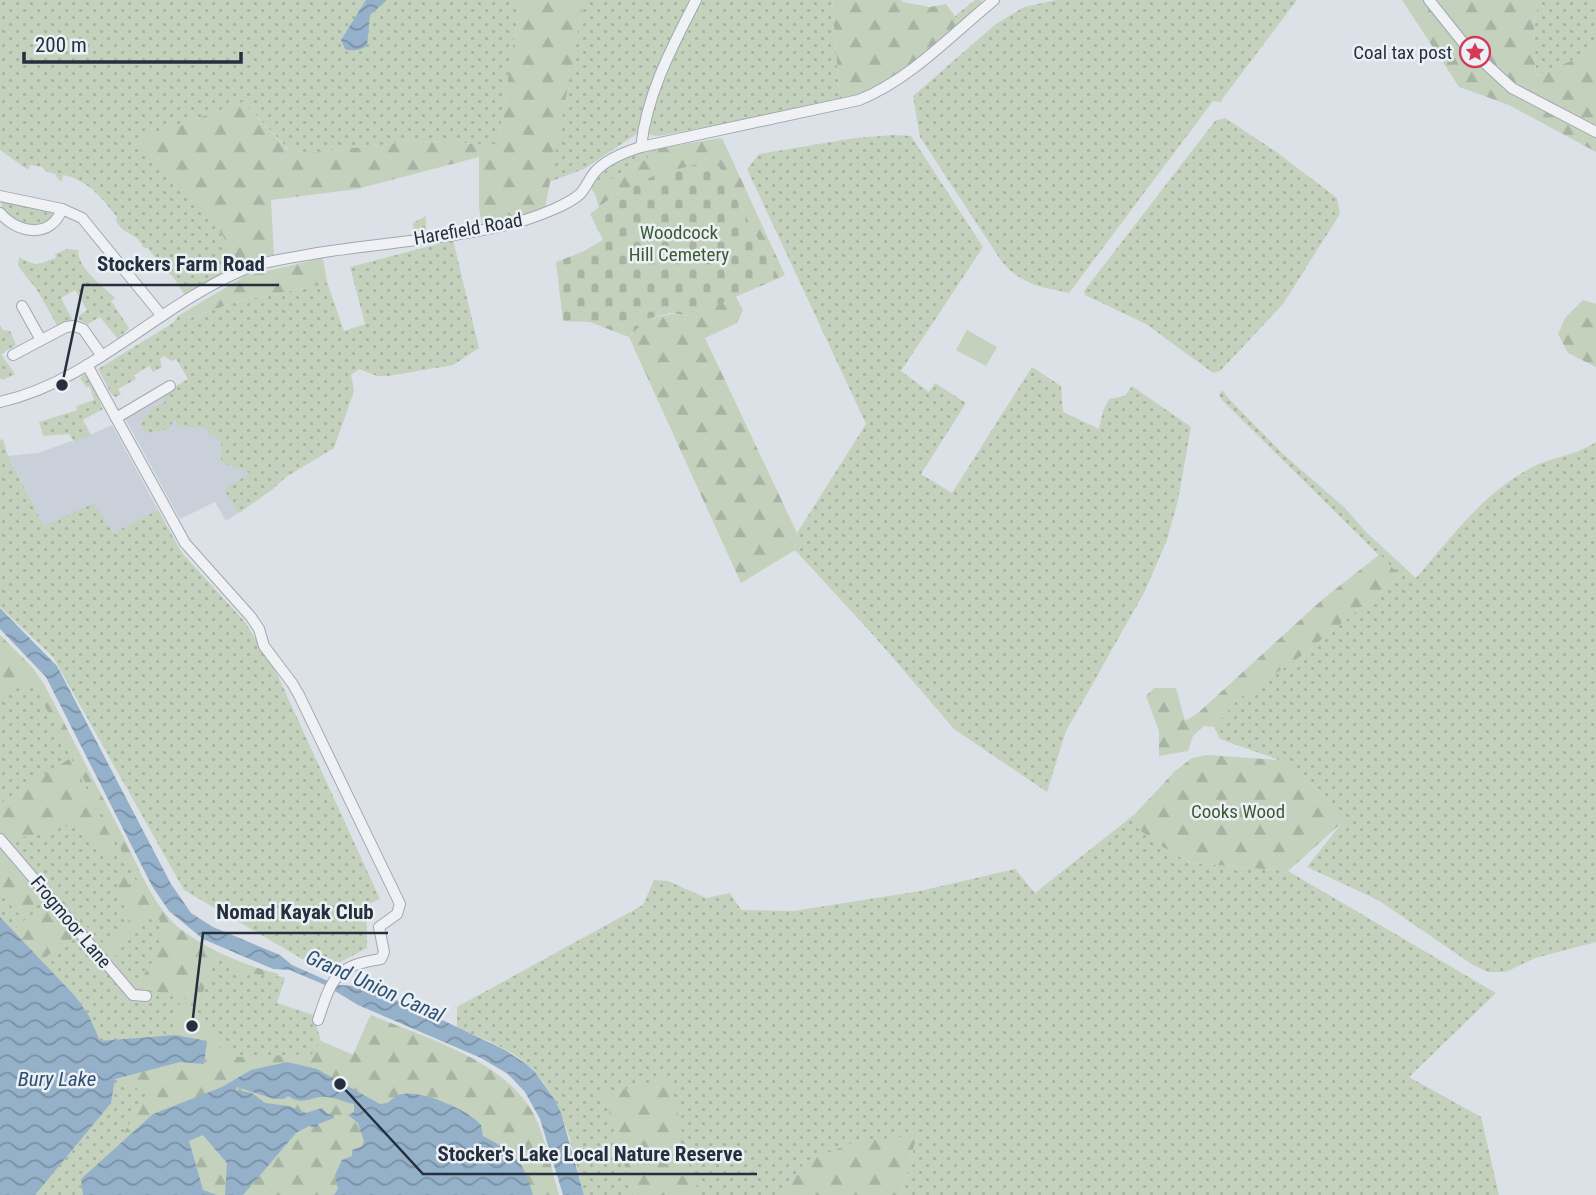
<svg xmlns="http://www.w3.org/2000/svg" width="1596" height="1195" viewBox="0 0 1596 1195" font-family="'Roboto Condensed',sans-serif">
<defs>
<pattern id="green-dots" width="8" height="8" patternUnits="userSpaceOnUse" patternTransform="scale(1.75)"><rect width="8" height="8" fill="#c3d1bd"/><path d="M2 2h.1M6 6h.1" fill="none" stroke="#a7b4a4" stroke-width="1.8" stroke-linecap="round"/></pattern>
<pattern id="forest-firs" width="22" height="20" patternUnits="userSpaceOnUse" patternTransform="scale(1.75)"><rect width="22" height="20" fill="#c3d1bd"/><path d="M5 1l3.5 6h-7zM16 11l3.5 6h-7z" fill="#a7b4a4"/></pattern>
<pattern id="cemetery-stones" width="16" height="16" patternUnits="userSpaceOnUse" patternTransform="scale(1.75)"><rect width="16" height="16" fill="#c3d1bd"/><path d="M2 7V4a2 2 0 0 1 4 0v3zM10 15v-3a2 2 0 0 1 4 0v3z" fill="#a7b4a4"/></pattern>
<pattern id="water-waves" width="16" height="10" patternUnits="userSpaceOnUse" patternTransform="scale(1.75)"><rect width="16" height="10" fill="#95b1c9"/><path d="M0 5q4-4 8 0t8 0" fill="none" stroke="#7990a5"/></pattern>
</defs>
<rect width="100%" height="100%" fill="#dce1e7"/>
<g fill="#cad0d9">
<path d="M 202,370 L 273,489 L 226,521 L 215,502 L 180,519 L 125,418 Z"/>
<path d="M 112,425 L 158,510 L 113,533 L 44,526 L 8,456 L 38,453 L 71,441 L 74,442 Z"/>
</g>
<g fill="url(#green-dots)">
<path d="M 0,0 L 520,0 L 498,144 L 472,144 L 450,141 L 408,142 L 306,153 L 288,149 L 243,102 L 137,140 L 206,208 L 241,266 L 187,297 C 178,288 177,277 166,272 L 148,248 L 144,248 L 137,238 L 122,229 L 116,221 L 117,217 C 102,199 89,180 63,175 L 62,181 L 59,180 L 55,174 L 47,172 L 42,167 L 30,165 L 28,170 L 0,150 Z"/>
<path d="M 584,0 L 832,0 L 840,101 L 659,136 L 638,133 L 584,169 L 549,182 Z"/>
<path d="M 975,0 L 982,0 L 980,6 L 960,23 L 955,16 Z"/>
<path d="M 1056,0 L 1297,0 L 1220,102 L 1213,101 L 1069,293 C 1041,287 1022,285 1002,262 L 920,137 L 913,96 L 996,24 L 1024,7 Z"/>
<path d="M 1539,0 L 1596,0 L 1596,50 L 1536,76 L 1534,23 Z"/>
<path d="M 1225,118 L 1275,151 L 1337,198 L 1340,214 L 1283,304 L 1220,371 L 1213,373 L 1146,324 L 1085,295 L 1084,291 L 1215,121 Z"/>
<path d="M 894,135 L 911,136 L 983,247 L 901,371 L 929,392 L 935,383 L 966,403 L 921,474 L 952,493 L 1032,367 L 1061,386 L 1063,412 L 1099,429 L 1103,411 L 1109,399 L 1125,396 L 1132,386 L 1191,427 L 1178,500 L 1167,540 L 1145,591 L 1066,731 L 1047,792 L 954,729 L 875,637 L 795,550 L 797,533 L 866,424 L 747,169 L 759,154 L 855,138 Z"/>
<path d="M 658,148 L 645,160 L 615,176 L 595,194 L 590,187 C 616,158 619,157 658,148 Z"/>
<path d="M 2,201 L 55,210 L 54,217 L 41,225 L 26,228 L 1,209 Z"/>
<path d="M 426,216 L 426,233 L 414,235 L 413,223 Z"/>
<path d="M 453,240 L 479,348 L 453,365 L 388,376 L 377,376 L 359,369 L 351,375 L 354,391 L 334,448 L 286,477 L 273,489 L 239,513 L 224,490 L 250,473 L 221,462 L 221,442 L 213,435 L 208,435 L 208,428 L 178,427 L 175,418 L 169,429 L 146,433 L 140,424 C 145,415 155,403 165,403 L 163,394 L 188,379 L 176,359 L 171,361 L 164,356 L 160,359 L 162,367 L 153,372 L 149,366 L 134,375 L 136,379 L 118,389 L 121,394 L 116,397 L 112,395 L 98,369 L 173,323 L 178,316 L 190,318 L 238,301 L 320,285 L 327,282 L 344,331 L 365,324 L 350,267 Z"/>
<path d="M 67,249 L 78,250 C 78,269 102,285 115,298 L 111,301 L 129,328 L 118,339 L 100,317 L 88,324 L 79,320 L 79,316 L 87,310 L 75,290 L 61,298 L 73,321 L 57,325 L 37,290 L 18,266 L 19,257 C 39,268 37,264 56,258 L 55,254 Z"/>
<path d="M 0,325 L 3,330 L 10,331 L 16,345 L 1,354 L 15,374 L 3,380 L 0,378 Z"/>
<path d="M 85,374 L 89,376 L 103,409 L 83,420 L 91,435 L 74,442 L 69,434 L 43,436 L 39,422 L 77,410 L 76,406 L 94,400 L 90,387 L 86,387 L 80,378 Z"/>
<path d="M 1222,390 L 1232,402 L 1283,454 L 1345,508 L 1366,532 L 1416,578 C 1450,539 1481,496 1527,470 C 1549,457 1573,457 1596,442 L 1596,942 L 1535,958 L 1506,972 L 1488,972 L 1473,965 L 1378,900 L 1307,867 L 1344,820 L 1313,786 L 1279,760 L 1220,739 L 1214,727 L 1238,699 L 1301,656 L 1400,576 L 1222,400 L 1219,395 Z"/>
<path d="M 3,439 L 8,456 L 44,526 L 94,503 L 113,533 L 158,510 L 182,553 L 245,622 L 277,674 L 380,899 L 366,905 L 367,948 L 323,971 L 184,890 L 53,657 L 0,607 L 0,440 Z"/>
<path d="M 0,640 L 28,666 L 154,901 L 172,925 L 217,955 L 285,978 L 277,1003 L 313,1015 L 321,1041 L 353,1055 L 369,1018 L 452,1052 L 557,1195 L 0,1195 Z"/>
<path d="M 1135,814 L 1136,826 L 1159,845 L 1191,863 L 1288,871 L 1496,993 L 1409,1077 L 1481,1117 L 1499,1195 L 901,1195 L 917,1136 L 806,1161 L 780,1195 L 700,1195 L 692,1176 L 604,1094 L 633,1195 L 584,1195 C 571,1144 563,1088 516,1056 C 498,1044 477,1036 457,1028 L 457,1007 L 643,905 L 654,880 L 668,881 L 706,898 L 730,893 L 741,910 L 794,911 L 920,891 L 1015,869 L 1035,893 Z"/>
</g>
<g fill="url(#forest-firs)">
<path d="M 520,0 L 584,0 L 545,209 L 514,219 L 482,225 L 479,207 L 479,157 L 357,189 L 271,200 L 274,257 L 241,266 L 206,208 L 136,140 L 243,102 L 287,149 L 306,153 L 408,142 L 450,141 L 472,144 L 498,144 Z"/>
<path d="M 832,0 L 901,0 L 903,2 L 930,7 L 946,4 L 960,23 L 894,79 L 877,89 L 840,101 Z"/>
<path d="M 1402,0 L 1539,0 L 1534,23 L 1536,76 L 1596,50 L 1596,152 L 1509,105 L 1459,87 Z"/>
<path d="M 722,138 L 785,275 L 779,278 L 717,163 L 621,191 L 599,207 L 595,194 L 615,176 L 645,160 L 658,148 Z"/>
<path d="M 323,258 L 327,282 L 320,285 L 238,301 L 190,318 L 178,316 L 245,276 Z"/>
<path d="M 735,295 L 743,310 L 737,323 L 705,338 L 797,533 L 795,550 L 741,583 L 629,337 L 647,319 L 671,314 L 692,316 Z"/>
<path d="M 1583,300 L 1596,304 L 1596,367 L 1568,353 L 1558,334 L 1565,318 Z"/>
<path d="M 1380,554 L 1400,576 L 1301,656 L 1238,699 L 1214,727 L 1204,726 L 1193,736 L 1188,751 L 1159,756 L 1159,731 L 1146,696 L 1154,688 L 1176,688 L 1185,721 L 1198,713 L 1323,599 Z"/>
<path d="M 0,635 L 32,667 L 44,684 C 70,734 96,785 123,836 C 138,866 152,904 178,927 C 205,949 246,966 279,974 L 277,977 L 241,972 L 214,957 L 199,1005 C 178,993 166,993 143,990 L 141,980 C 152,961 170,939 158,917 L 135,924 L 111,964 L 52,906 L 76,936 L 41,960 L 13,930 L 48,901 L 47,894 L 20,915 L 0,894 L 0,846 L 14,849 L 107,948 L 129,920 C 126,905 118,891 114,875 L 121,873 L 126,876 L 129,888 L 140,885 L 31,680 L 0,699 Z"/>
<path d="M 1207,755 L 1279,760 L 1313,786 L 1345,820 L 1288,871 L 1192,863 L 1159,845 L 1135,826 L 1135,814 L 1175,771 L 1192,758 Z"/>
<path d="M 69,759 L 121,856 L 99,853 L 76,824 L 0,843 L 0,803 Z"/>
<path d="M 371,1015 C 425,1038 503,1059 533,1113 C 546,1137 551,1169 559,1195 L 533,1195 L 499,1144 L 395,1097 L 388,1103 L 380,1104 L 317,1069 L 251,1070 L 222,1087 L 156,1113 L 116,1147 L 147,1093 L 115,1079 L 180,1062 L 204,1064 L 207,1041 L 238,1057 L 312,1054 L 321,1041 L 353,1055 Z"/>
<path d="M 670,1078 L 692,1176 L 700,1195 L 633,1195 L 604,1094 Z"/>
<path d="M 237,1087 L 274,1099 L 280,1100 L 288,1096 C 303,1106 312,1096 327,1097 C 337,1098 344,1102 354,1104 L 354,1112 L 348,1115 C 358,1122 366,1133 362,1146 L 352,1150 L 353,1156 L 342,1160 L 335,1175 L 338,1189 L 334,1195 L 243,1195 L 296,1133 L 309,1126 L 330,1121 L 333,1115 L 328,1114 L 322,1108 L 306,1113 L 265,1104 L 252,1093 L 235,1090 Z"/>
<path d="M 204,1134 L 227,1163 L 225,1195 L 217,1195 L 203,1190 L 189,1141 Z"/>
<path d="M 917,1135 L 901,1195 L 780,1195 L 806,1161 L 856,1142 Z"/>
</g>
<path fill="url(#cemetery-stones)" d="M 707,162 L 717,163 L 779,278 L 692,316 L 670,313 L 647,319 L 629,337 L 590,322 L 563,321 L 556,262 L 582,252 L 603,240 L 590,214 L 621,191 L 660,173 Z"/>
<g fill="#c3d1bd">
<path d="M 967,330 L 997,347 L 986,366 L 956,350 Z"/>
<path d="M 172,1002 C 196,1010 213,1026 224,1049 L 207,1041 L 175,1035 Z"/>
</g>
<g fill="url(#water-waves)">
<path d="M 366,0 L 387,0 L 370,15 L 367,46 C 360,50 353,52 345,49 L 341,40 Z"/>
<path d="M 0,608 L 57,666 L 171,884 L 191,913 L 213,927 L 280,955 L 292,965 L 337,985 L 357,986 L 415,1007 L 505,1050 L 526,1064 L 535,1072 L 555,1100 L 561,1113 L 584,1195 L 563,1195 L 540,1119 L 525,1092 L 508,1074 L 481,1058 L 358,1005 L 325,985 L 290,970 L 273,969 L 203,939 L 169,911 L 152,886 L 46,677 L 0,629 Z"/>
<path d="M 0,917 L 75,996 L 89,1016 L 100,1041 L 175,1035 L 207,1041 L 204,1064 L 180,1062 L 115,1079 L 111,1103 L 35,1195 L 0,1195 Z"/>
<path d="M 287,1062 L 317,1069 L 380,1104 L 388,1103 C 392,1099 396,1095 402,1094 C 422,1090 469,1110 481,1125 L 483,1136 C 515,1153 523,1160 533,1195 L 334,1195 L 338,1189 L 335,1175 L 342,1160 L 352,1156 L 352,1150 L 362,1146 L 364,1141 L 358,1123 L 348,1115 L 354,1112 L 354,1104 C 344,1102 337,1098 327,1097 C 311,1095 305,1107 288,1096 L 284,1099 L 274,1099 L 237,1087 L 236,1090 L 252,1093 L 265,1103 L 289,1106 L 306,1113 L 322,1108 L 328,1114 L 334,1115 L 334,1118 L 318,1124 L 317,1128 L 309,1126 L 296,1133 L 243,1195 L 225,1195 L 227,1163 L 203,1135 L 189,1141 L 203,1190 L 217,1195 L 83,1195 L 81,1179 L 153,1114 L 222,1087 L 251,1070 Z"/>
</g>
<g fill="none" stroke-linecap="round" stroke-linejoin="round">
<g stroke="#a1a8b1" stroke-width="12">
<g id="minor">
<path d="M 1429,0 L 1465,45 L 1512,88 L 1596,132"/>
<path d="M 641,147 C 647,93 672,47 696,0"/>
<path d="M 0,196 L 62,209 L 82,218 L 162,316"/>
<path d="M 0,213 C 18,234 51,239 62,209"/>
<path d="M 22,306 L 41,340"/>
<path d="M 13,355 L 66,327 L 74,326 L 83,329 L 102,356"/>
<path d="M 87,365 L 185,543 L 251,617 L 259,629 L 264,646 L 292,683 L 299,695 L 400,904 L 397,914 L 379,927 L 384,952 L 381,959 C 335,966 332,978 318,1020"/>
<path d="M 0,402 C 89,382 154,310 236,273 C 261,261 291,258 318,253 C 386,242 456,239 522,221 C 538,216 568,205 580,194 C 586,188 589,179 595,172 C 606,159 625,152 641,147 L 859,100 C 911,79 951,35 994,0"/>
<path d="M 116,418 L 170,386"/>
<path d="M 0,839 L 133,995 L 146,996"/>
</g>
</g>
<use href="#minor" stroke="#eff1f5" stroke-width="10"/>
</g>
<defs>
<g id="sight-ring" transform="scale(1.575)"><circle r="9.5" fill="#ebf0f5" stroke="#d43a58" stroke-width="1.5"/><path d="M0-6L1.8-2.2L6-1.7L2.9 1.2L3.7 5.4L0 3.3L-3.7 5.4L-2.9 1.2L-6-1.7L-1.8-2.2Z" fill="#d43a58"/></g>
</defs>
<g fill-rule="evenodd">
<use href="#sight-ring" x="1475" y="52"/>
</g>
<g text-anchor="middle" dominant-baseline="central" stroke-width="5" stroke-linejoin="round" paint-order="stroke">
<g font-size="19" fill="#252f3e" stroke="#ebf0f5" text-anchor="end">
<text x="1452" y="52">Coal tax post</text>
</g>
<g font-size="19" fill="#252f3e" stroke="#ebf0f5">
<text transform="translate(468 229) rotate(-10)">Harefield Road</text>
<text transform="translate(71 922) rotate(50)">Frogmoor Lane</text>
</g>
<g font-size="19" fill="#3b5a32" stroke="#ebf0f5">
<text x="679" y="232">Woodcock<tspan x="679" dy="22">Hill Cemetery</tspan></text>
<text x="1238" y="811">Cooks Wood</text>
</g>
<g font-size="21" font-style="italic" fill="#2e5073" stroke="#ebf0f5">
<text transform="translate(375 986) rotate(24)">Grand Union Canal</text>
<text x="57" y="1079">Bury Lake</text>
</g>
</g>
<path fill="none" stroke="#252f3e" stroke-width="2.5" d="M62 385L83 285H279M192 1026L203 933H388M340 1084L423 1174H757"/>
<g fill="#252f3e" stroke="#ebf0f5" stroke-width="2.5">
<circle cx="62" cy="385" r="7"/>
<circle cx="192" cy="1026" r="7"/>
<circle cx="340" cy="1084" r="7"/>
</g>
<g font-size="21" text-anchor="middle" font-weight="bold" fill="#252f3e" stroke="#ebf0f5" stroke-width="5" stroke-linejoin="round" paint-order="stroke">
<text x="181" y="271">Stockers Farm Road</text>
<text x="295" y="919">Nomad Kayak Club</text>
<text x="590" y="1161">Stocker's Lake Local Nature Reserve</text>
</g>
<path d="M24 52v10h217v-10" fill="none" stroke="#252f3e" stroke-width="3.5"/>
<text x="35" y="52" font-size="21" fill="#252f3e" stroke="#ebf0f5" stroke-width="5" paint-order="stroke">200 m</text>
</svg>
